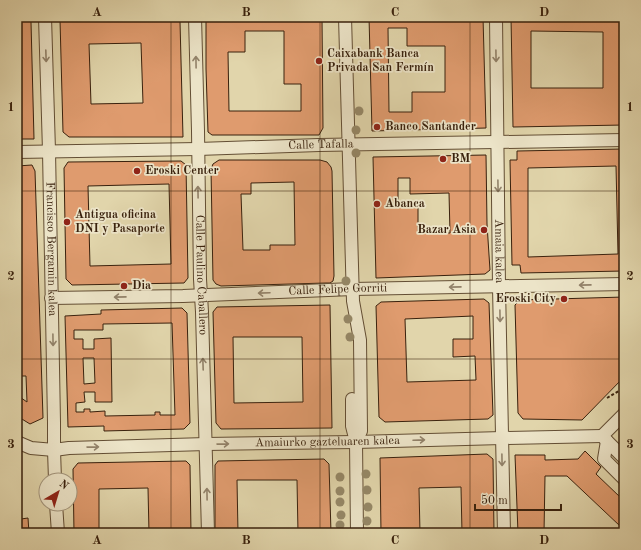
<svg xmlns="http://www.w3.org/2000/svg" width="641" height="550" viewBox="0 0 641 550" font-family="'Old Standard TT',serif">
<rect width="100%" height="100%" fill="#e1d5ab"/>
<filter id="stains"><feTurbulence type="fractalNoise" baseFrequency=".005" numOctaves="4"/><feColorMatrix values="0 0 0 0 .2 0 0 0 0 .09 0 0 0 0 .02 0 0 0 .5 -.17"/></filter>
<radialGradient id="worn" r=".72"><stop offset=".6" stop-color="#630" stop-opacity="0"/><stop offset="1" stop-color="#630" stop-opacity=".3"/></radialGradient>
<g fill="#df9b6e" stroke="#39210d" fill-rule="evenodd">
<path d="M 17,17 L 27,17 L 31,22 L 34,139 L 17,139 Z"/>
<path d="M 139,17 L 176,17 L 180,22 L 183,137 L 69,137 L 63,132 L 60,20 ZM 141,43 L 143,103 L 91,104 L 89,44 Z"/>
<path d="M 209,17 L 321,17 L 322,18 L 323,128 L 319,135 L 212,135 L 208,132 L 206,69 L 206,19 ZM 245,31 L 284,31 L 284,84 L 301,84 L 301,111 L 229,111 L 228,52 L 245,52 Z"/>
<path d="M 369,17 L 483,17 L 486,128 L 372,131 ZM 388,28 L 407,28 L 407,46 L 445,46 L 445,92 L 412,92 L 412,112 L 389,112 Z"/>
<path d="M 511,17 L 623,17 L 624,18 L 624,125 L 513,127 ZM 531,31 L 603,32 L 603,88 L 531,88 Z"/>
<path d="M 623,149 L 624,271 L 521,273 L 520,265 L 512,265 L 510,160 L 517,160 L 517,151 ZM 616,166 L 618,254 L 528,257 L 528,168 Z"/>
<path d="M 486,155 L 487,224 L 490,270 L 485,274 L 376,278 L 373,157 ZM 398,178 L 410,178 L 410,194 L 449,193 L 450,233 L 418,233 L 418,204 L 398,204 Z"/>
<path d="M 219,160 L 320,160 L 327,162 L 331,167 L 332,171 L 334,276 L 333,281 L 330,283 L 326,283 L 221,286 L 216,284 L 213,280 L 211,169 L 213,164 ZM 294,182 L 295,245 L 270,245 L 270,250 L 243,250 L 241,194 L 251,194 L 251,183 Z"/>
<path d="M 181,161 L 186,165 L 188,278 L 184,283 L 72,285 L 66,279 L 64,168 L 68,162 ZM 169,184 L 171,264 L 90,266 L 88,186 Z"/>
<path d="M 32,165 L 35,171 L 43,418 L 30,424 L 17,416 L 17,395 L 27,402 L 26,376 L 17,376 L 17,363 L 21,362 L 19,186 L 17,186 L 17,166 Z"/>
<path d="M 624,297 L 624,377 L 582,420 L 523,419 L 518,413 L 515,305 L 520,300 Z"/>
<path d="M 484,299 L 489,303 L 493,415 L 488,419 L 385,422 L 379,417 L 376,306 L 381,302 ZM 473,316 L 473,339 L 453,339 L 453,357 L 475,356 L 476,380 L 407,382 L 405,319 Z"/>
<path d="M 330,305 L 332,428 L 221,429 L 216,423 L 213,312 L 217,307 ZM 233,337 L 302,337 L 303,402 L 234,403 Z"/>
<path d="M 182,308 L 187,313 L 190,423 L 184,429 L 104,431 L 104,426 L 68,427 L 65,316 L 101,314 L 101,310 ZM 172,323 L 175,415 L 160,415 L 160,412 L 155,412 L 155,415 L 105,416 L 105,411 L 90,412 L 90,409 L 84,409 L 84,412 L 76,412 L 76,403 L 85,402 L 84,392 L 95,392 L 95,402 L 112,402 L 111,338 L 94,339 L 94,349 L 83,349 L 83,339 L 74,339 L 74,330 L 103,330 L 103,324 ZM 83,358 L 94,358 L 95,383 L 84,384 Z"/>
<path d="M 585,451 L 601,467 L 596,474 L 620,497 L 624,493 L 624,533 L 620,533 L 620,526 L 567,476 L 545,476 L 544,533 L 518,533 L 515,455 L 545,455 L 545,460 L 578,459 Z"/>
<path d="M 487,454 L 493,459 L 494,533 L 462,533 L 461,487 L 419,488 L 420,533 L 381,533 L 380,458 Z"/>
<path d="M 324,459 L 329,464 L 331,533 L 298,533 L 297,480 L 237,480 L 238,533 L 215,533 L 215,465 L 218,461 Z"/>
<path d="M 186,461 L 190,465 L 191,533 L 149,533 L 148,488 L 99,489 L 99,533 L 74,533 L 73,469 L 78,463 Z"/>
<path d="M 17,516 L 21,519 L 28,518 L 29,533 L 17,533 Z"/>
</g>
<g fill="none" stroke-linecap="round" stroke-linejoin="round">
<g stroke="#634e34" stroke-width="14">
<g id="minor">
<path id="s1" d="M 45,17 L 49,151 L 54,422 L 54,450 L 55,480"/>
<path id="s2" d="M 195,17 L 198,131 L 200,279 L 202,312 L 208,533"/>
<path d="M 345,17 L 353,301 L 360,340 L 361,431 L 356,442 L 357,533"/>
<path id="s3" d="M 496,17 L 499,287 L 504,533"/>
<path id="s4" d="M 17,152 L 198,149 L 319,145 L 624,140"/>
<path id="s5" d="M 51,298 L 183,296 L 353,289 L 624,284"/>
<path d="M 352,399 L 352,426 L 356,442"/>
<path d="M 624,414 L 602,436 L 624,458"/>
<path d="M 607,441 L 604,459 L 624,479"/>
<path id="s6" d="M 17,442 L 31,448 L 54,450 L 69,448 L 206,444 L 356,442 L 502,438 L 602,436"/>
<path d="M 56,504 L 58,533"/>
</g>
</g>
<path stroke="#39210d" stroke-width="2" stroke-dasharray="3 2" stroke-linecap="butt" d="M 607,398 L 619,391 L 624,385"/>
<use href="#minor" stroke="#ece4c8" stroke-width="12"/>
</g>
<g fill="#958766">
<circle cx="359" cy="111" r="4.5"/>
<circle cx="356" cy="130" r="4.5"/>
<circle cx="356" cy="153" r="4.5"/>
<circle cx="346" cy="281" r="4.5"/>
<circle cx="348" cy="319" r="4.5"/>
<circle cx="350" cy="337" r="4.5"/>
<circle cx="366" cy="474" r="4.5"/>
<circle cx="340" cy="477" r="4.5"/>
<circle cx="367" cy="490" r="4.5"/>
<circle cx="340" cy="491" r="4.5"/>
<circle cx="340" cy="502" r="4.5"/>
<circle cx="368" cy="507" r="4.5"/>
<circle cx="341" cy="515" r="4.5"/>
<circle cx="367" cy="521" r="4.5"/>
<circle cx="340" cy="525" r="4.5"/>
</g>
<defs><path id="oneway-shaft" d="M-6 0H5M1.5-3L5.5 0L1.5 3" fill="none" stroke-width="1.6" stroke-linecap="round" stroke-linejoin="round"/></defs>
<g stroke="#92826a">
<use href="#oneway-shaft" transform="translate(46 56) rotate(88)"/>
<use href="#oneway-shaft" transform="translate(496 56) rotate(89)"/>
<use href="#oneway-shaft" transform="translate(196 62) rotate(-91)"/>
<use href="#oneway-shaft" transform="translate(498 186) rotate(89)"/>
<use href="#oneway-shaft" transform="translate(198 192) rotate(-91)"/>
<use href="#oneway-shaft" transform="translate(585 285) rotate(179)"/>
<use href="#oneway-shaft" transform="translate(455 287) rotate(179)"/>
<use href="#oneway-shaft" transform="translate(264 293) rotate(178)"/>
<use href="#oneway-shaft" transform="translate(120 297) rotate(179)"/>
<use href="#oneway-shaft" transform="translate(500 316) rotate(89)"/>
<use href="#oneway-shaft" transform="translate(53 340) rotate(89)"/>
<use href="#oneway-shaft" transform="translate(203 364) rotate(-92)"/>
<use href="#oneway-shaft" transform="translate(419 440) rotate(-2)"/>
<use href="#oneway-shaft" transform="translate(223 444) rotate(-1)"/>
<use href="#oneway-shaft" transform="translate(93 447) rotate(-1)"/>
<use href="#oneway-shaft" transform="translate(502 460) rotate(89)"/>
<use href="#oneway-shaft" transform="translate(207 494) rotate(-91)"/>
</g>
<path fill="none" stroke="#39210d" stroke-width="1" stroke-opacity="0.55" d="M 171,17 L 171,533M 320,17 L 320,533M 470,17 L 470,533M 17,191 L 624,191M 17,359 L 624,359"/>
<g fill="#8f2418" stroke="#ece4c8" stroke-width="1.5">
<circle cx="319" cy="61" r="4"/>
<circle cx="377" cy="127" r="4"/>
<circle cx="443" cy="159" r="4"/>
<circle cx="137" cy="171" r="4"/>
<circle cx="377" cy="204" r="4"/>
<circle cx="67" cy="222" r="4"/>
<circle cx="484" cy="230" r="4"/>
<circle cx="124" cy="286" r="4"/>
<circle cx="564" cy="299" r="4"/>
</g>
<g text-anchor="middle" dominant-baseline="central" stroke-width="3.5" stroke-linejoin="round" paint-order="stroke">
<g font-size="12" font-weight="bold" fill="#39210d" stroke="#ece4c8" text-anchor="start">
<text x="327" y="54">Caixabank Banca<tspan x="327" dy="14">Privada San Fermín</tspan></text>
<text x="385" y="127">Banco Santander</text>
<text x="451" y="159">BM</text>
<text x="145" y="171">Eroski Center</text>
<text x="385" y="204">Abanca</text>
<text x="75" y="215">Antigua oficina<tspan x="75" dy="14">DNI y Pasaporte</tspan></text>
<text x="476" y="230" text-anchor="end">Bazar Asia</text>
<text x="132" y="286">Dia</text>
<text x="556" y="299" text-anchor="end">Eroski City</text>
</g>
<g font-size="12" fill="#39210d" stroke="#ece4c8">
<text stroke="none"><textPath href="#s4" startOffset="304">Calle Tafalla</textPath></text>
<text stroke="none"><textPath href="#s1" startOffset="232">Francisco Bergamin kalea</textPath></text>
<text stroke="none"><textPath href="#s3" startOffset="234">Amaia kalea</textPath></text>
<text stroke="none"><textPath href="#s2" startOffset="258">Calle Paulino Caballero</textPath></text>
<text stroke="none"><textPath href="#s5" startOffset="287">Calle Felipe Gorriti</textPath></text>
<text stroke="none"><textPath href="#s6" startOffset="312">Amaiurko gazteluaren kalea</textPath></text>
</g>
</g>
<rect width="641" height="550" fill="none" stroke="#e1d5ab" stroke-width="44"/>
<g transform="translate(58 492) rotate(38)"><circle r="19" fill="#ece4c8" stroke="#a4967d"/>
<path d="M0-3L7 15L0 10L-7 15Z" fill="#8f2418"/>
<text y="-6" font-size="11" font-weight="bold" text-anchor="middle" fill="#39210d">N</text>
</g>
<path d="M475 504v6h86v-6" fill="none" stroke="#39210d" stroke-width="2"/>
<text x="481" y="504" font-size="12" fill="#39210d" stroke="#ece4c8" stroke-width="3" paint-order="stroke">50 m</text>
<rect x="22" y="22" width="597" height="506" fill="none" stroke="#39210d" stroke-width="1.5"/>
<g font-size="13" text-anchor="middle" font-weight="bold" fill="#39210d">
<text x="97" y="16">A</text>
<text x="246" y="16">B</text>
<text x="395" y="16">C</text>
<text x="544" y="16">D</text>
<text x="11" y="111">1</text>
<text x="630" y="111">1</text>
<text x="11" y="280">2</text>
<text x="630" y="280">2</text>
<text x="11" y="448">3</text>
<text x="630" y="448">3</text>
<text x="97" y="544">A</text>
<text x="246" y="544">B</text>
<text x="395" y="544">C</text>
<text x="544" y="544">D</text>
</g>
<rect width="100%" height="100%" filter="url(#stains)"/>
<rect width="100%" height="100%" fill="url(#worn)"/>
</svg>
